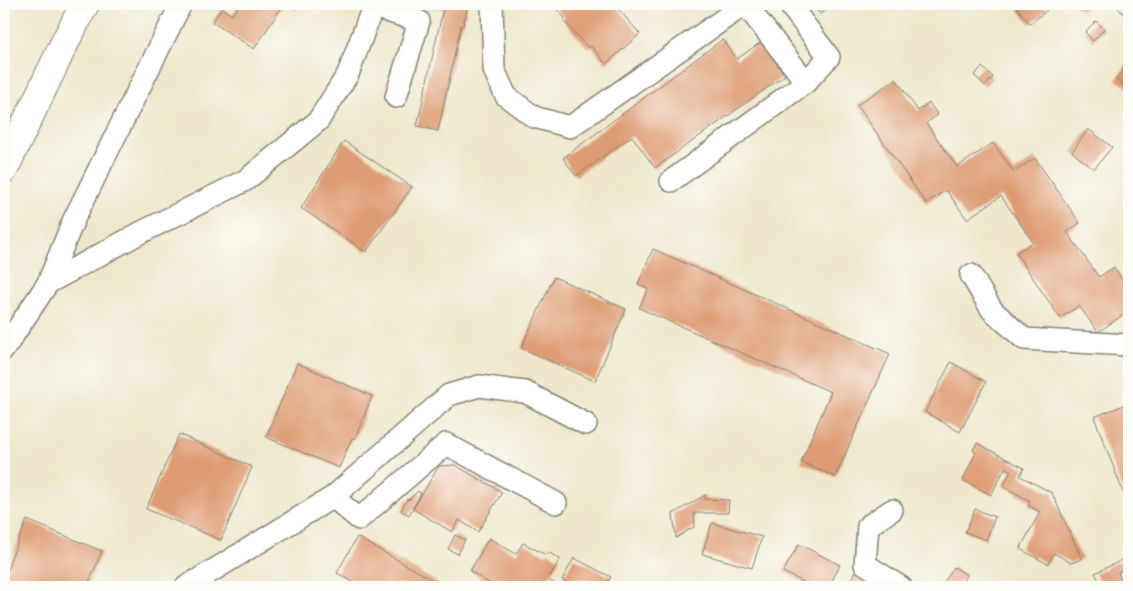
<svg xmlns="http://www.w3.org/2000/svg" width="1133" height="591" viewBox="0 0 1133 591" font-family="'Architects Daughter',sans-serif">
<rect width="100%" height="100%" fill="#fdfcf7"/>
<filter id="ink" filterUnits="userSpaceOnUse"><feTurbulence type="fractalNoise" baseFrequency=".02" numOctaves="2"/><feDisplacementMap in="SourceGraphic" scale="10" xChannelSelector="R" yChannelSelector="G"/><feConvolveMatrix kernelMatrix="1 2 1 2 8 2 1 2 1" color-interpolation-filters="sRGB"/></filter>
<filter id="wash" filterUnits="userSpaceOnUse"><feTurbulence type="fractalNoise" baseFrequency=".0096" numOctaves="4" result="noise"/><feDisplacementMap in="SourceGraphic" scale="20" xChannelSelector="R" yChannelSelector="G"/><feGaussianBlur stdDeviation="1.12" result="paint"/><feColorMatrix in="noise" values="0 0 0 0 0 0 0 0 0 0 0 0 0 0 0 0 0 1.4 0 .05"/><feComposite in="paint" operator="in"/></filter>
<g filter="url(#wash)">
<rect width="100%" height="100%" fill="#eee7cb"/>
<g id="blocks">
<g fill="#de9c74">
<path d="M 240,4 L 284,4 L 254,49 L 212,22 L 222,8 L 232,15 Z"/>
<path d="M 286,4 L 298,4 L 295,9 Z"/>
<path d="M 430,4 L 468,4 L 463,26 L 461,25 L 438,131 L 417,126 L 443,9 L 430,6 Z"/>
<path d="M 552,4 L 614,4 L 640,34 L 606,64 L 591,46 L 588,48 L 563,20 L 565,18 Z"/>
<path d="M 812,4 L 834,4 L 820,14 Z"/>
<path d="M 1019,4 L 1042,4 L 1047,10 L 1030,24 L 1016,7 Z"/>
<path d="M 1075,4 L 1089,4 L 1081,11 Z"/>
<path d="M 1115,4 L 1129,4 L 1129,14 L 1126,17 Z"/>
<path d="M 1096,21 L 1104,29 L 1093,41 L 1085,32 Z"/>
<path d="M 723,39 L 737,59 L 761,42 L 785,75 L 655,168 L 632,136 L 576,176 L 563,158 Z"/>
<path d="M 1129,40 L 1129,55 L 1124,48 L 1127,45 L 1126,43 Z"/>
<path d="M 1129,60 L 1129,88 L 1116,80 Z"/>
<path d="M 982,67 L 993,77 L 985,86 L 974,75 Z"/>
<path d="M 896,79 L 918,111 L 929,103 L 938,115 L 926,123 L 957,167 L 993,143 L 1014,172 L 1035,158 L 1080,223 L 1067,232 L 1099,277 L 1114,267 L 1129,290 L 1129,311 L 1098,332 L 1079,306 L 1060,318 L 1016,253 L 1033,242 L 1001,196 L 967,219 L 946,190 L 926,203 L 857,105 Z"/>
<path d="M 1088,129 L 1112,147 L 1094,169 L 1072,152 Z"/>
<path d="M 344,141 L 412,187 L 366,252 L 301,208 Z"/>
<path d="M 653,249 L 890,354 L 835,477 L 801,462 L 831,392 L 639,308 L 648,289 L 638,284 Z"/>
<path d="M 554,277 L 626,309 L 595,381 L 521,348 Z"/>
<path d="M 951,362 L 986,382 L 960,432 L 925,412 Z"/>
<path d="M 297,363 L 372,396 L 355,439 L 352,438 L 339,468 L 266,437 Z"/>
<path d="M 1129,403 L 1129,507 L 1094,417 Z"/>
<path d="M 179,434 L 252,467 L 221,540 L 146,509 Z"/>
<path d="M 977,443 L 1024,468 L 1020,476 L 1052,493 L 1082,559 L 1071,563 L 1054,553 L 1048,564 L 1020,549 L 1040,512 L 1028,505 L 1030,501 L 1003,486 L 1011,471 L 1005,468 L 991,495 L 963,480 L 976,452 L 973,450 Z"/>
<path d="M 455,465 L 502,492 L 478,532 L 459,520 L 452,532 L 413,509 L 439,466 Z"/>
<path d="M 418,491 L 421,494 L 409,515 L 401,511 L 407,499 L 409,500 Z"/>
<path d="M 705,495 L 705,499 L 729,500 L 728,513 L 694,513 L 695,526 L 676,538 L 673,514 Z"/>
<path d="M 975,509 L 995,517 L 986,540 L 965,532 Z"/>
<path d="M 27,520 L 102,551 L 87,587 L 4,587 L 4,579 L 10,564 L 9,563 Z"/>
<path d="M 712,523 L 762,537 L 752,568 L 702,554 Z"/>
<path d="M 455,535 L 465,540 L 458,554 L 448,549 Z"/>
<path d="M 357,537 L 445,587 L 354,587 L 351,581 L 337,573 Z"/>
<path d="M 489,538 L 516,554 L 523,543 L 546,555 L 548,552 L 560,559 L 548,580 L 560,587 L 495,587 L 470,571 Z"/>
<path d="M 799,544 L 840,565 L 829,587 L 813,587 L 783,572 Z"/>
<path d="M 1129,557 L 1129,567 L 1118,572 L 1124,587 L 1102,587 L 1095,573 Z"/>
<path d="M 574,558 L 611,577 L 604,587 L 573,587 L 573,586 L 562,580 Z"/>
<path d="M 954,567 L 967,575 L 960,587 L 941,587 Z"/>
<path d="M 857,569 L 881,587 L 847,587 Z"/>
</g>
</g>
</g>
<g filter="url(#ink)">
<use href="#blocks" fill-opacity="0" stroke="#858274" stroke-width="1"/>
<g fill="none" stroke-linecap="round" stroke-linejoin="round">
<g stroke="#858274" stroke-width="24">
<g id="minor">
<path d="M 492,4 L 494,70 L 506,96 L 534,117 L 570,127 L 745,4"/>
<path d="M 789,4 L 829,57 L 806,82"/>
<path d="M 374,7 L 419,21 L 396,97"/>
<path d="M 671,181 L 806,82 L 745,4"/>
<path d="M 971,275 L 992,310 L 1024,339 L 1129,345"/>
<path d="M 48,283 L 74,219 L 181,4"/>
<path d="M 4,349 L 48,283 L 138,234 L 246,180 L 318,121 L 348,74 L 374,4"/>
<path d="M 333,497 L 359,519 L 446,444 L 556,503"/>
<path d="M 892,510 L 868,526 L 865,564 L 901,587"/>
<path d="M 186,587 L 333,497 L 449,395 L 479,386 L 525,392 L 586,424"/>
</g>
</g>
<g stroke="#858274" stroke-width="30">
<path id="primary" d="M 4,169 L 66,40"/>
</g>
<g stroke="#858274" stroke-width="30">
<path id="trunk" d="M 66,40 L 85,4"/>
</g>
<use href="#minor" stroke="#fff" stroke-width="21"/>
<use href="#primary" stroke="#fff" stroke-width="28"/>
<use href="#trunk" stroke="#fff" stroke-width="28"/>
</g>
</g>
<rect width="1133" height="591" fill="none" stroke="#fdfcf7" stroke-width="20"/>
</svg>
